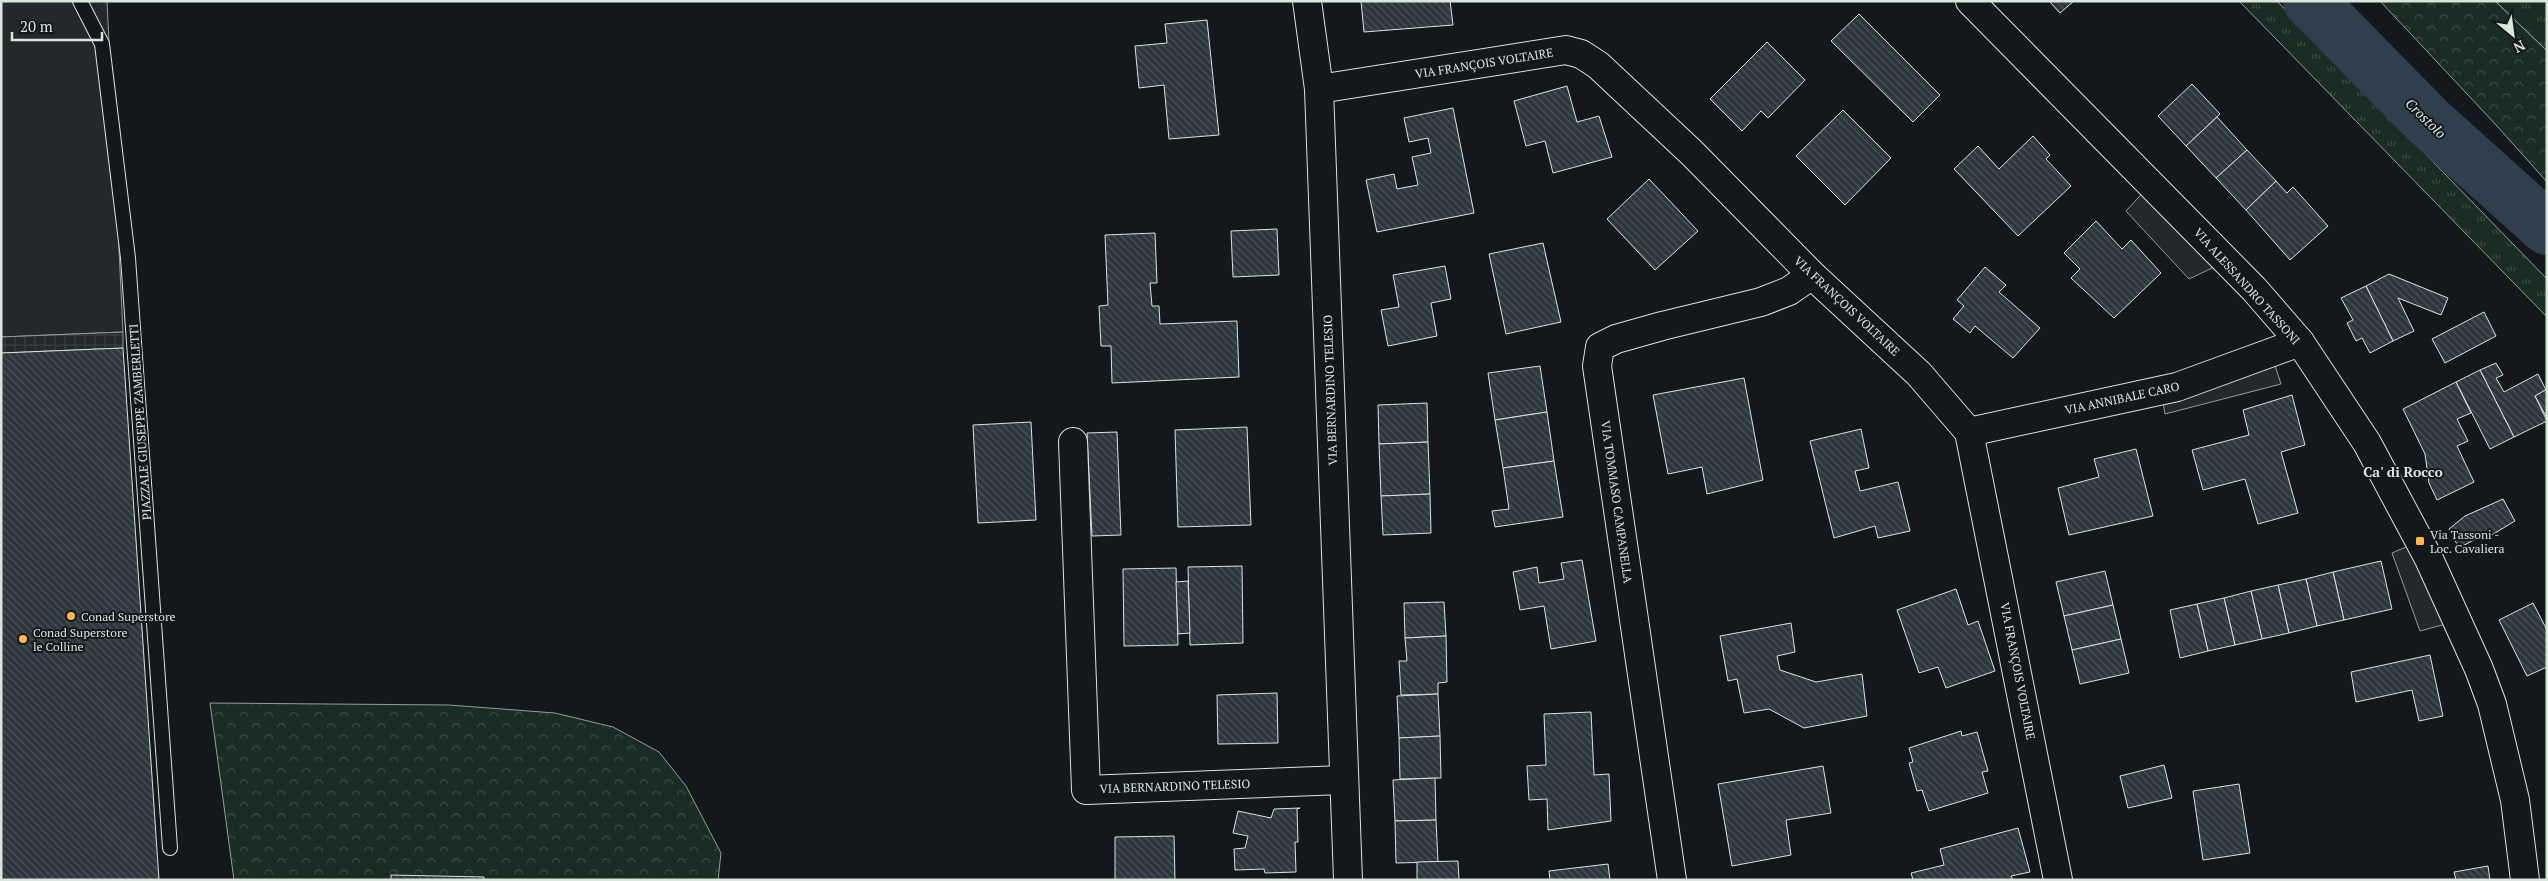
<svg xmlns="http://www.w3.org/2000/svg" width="2548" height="881" viewBox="0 0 2548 881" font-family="'PT Serif',serif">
<defs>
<pattern id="grass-tufts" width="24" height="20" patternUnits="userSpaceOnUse" patternTransform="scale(1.25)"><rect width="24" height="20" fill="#1a2d24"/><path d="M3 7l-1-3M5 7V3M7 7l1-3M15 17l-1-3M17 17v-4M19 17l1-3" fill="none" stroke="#3b4b43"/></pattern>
<pattern id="forest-crowns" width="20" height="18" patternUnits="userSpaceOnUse" patternTransform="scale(1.25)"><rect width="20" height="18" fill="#1a2d24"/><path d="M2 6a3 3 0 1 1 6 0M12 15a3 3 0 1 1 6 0" fill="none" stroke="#3b4b43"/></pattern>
<pattern id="plaza-grid" width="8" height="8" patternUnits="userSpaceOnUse" patternTransform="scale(1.25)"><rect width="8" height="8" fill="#24282b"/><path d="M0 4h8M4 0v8" fill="none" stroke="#393d3f"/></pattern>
<pattern id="building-back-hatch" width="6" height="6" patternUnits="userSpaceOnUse" patternTransform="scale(1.25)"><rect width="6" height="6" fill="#2c363c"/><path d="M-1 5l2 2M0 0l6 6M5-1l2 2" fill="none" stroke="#4a5358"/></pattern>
</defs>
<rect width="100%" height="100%" fill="#14181c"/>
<g fill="url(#grass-tufts)" stroke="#939e99">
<path d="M 2239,1 L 2277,1 L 2547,279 L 2547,317 Z"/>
<path d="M 2495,1 L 2547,1 L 2547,51 Z"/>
</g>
<g fill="url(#forest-crowns)" stroke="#939e99">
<path d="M 2380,1 L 2495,1 L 2547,51 L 2547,182 L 2497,126 Z"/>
<path d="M 210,703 L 449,705 L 555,713 L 613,727 L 659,752 L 686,786 L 721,853 L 718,880 L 234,880 Z"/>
</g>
<g fill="#24282b" stroke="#939e99">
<path d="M 1,1 L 107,1 L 123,332 L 1,337 Z"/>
<path d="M 2151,184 L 2227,261 L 2189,279 L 2126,211 Z"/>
<path d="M 2271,353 L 2281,384 L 2165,414 L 2161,391 Z"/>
<path d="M 2420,541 L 2457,621 L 2420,631 L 2392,553 Z"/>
</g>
<path fill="url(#plaza-grid)" stroke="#939e99" d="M 123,332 L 123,348 L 1,353 L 1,337 Z"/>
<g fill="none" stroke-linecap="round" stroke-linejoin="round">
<path stroke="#2f3f4d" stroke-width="54" d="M 2310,1 L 2428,121 L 2547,228"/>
</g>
<g fill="url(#building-back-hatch)" stroke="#d8e6dc">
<path d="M 1361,1 L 1450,1 L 1453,25 L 1364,32 Z"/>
<path d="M 2049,1 L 2074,1 L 2060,13 Z"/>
<path d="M 1859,14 L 1940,95 L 1913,122 L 1831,41 Z"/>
<path d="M 1207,20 L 1219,135 L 1169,139 L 1164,85 L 1139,88 L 1135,46 L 1167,43 L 1165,24 Z"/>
<path d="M 1767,42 L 1805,80 L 1768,118 L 1761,111 L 1742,131 L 1710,99 Z"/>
<path d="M 2192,84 L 2220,114 L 2186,146 L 2158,116 Z"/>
<path d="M 1567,86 L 1577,122 L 1599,116 L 1612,157 L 1553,173 L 1545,141 L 1526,146 L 1514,101 Z"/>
<path d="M 1453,108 L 1474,213 L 1377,232 L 1366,180 L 1394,174 L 1397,189 L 1418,185 L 1412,157 L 1431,153 L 1428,138 L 1409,142 L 1404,118 Z"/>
<path d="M 1843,110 L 1891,158 L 1845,205 L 1796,156 Z"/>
<path d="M 2217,117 L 2247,150 L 2216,178 L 2186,146 Z"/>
<path d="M 2033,136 L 2050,155 L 2046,159 L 2071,186 L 2018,236 L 1954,169 L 1978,146 L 1999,169 Z"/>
<path d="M 2247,150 L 2276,181 L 2246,210 L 2216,178 Z"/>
<path d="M 1649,179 L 1698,231 L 1655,270 L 1607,219 Z"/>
<path d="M 2276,181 L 2287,193 L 2293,187 L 2328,226 L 2290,260 L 2246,210 Z"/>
<path d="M 2096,221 L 2122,249 L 2131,240 L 2161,273 L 2114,318 L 2071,278 L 2080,269 L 2064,253 Z"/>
<path d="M 1277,229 L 1279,275 L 1233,277 L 1231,231 Z"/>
<path d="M 1155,233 L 1157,283 L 1150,283 L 1152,306 L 1159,306 L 1160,324 L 1237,321 L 1239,377 L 1112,383 L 1111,346 L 1101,346 L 1099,306 L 1108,305 L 1105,235 Z"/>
<path d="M 1543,243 L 1561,322 L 1506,334 L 1489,254 Z"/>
<path d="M 1445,266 L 1451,299 L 1431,303 L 1437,336 L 1388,346 L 1381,310 L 1399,307 L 1393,275 Z"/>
<path d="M 1985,267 L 2006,285 L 1999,292 L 2040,328 L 2013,358 L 1975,326 L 1970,333 L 1953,319 L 1964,306 L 1957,300 Z"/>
<path d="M 2389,274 L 2448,298 L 2441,315 L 2398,298 L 2414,331 L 2393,341 L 2366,286 Z"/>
<path d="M 2366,286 L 2393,341 L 2370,353 L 2362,338 L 2356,341 L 2347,323 L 2353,320 L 2341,298 Z"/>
<path d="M 2484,312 L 2496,336 L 2445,363 L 2432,339 Z"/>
<path d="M 123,348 L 159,880 L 1,880 L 1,353 Z"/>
<path d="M 2496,363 L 2503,375 L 2496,378 L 2504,392 L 2538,374 L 2546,390 L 2535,396 L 2547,421 L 2514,437 L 2480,370 Z"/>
<path d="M 1540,366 L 1547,412 L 1495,420 L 1488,373 Z"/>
<path d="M 2480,370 L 2514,437 L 2490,449 L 2456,382 Z"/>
<path d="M 1744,378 L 1763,480 L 1707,494 L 1702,467 L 1668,474 L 1653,395 Z"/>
<path d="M 2456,382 L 2471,413 L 2457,419 L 2468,441 L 2457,446 L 2474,482 L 2437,500 L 2429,483 L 2425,454 L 2403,409 Z"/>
<path d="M 2547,389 L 2547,418 L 2535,396 Z"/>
<path d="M 2292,395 L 2305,445 L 2281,452 L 2298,513 L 2258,524 L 2245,479 L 2203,490 L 2192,450 L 2249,435 L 2243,410 Z"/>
<path d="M 1427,403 L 1428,442 L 1379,444 L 1378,405 Z"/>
<path d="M 1547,412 L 1554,461 L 1503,468 L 1495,420 Z"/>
<path d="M 1031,422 L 1036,520 L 978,523 L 973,425 Z"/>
<path d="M 1247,427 L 1251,525 L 1178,527 L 1175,430 Z"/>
<path d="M 1861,429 L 1869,468 L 1855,471 L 1860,491 L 1898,482 L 1910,531 L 1878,538 L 1875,526 L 1834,538 L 1810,441 Z"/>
<path d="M 1117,432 L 1121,535 L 1092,536 L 1087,433 Z"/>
<path d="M 1428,442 L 1430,494 L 1381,496 L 1379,444 Z"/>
<path d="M 2136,449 L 2153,516 L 2069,535 L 2058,488 L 2099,477 L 2094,459 Z"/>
<path d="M 1554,461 L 1563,517 L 1495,527 L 1492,511 L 1509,509 L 1503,468 Z"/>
<path d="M 1430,494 L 1431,533 L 1383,535 L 1381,496 Z"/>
<path d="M 2503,499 L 2515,521 L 2485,539 L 2483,535 L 2459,548 L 2449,529 L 2465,516 Z"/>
<path d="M 1582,560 L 1596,641 L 1551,649 L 1544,606 L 1520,610 L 1513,572 L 1537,567 L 1539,583 L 1564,579 L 1561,563 Z"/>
<path d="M 2381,561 L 2392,609 L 2344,620 L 2333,572 Z"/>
<path d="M 1242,566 L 1243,643 L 1190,645 L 1188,567 Z"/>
<path d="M 1176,568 L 1178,645 L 1124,646 L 1123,569 Z"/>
<path d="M 2105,571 L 2113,605 L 2064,616 L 2056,582 Z"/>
<path d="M 2333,572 L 2344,620 L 2317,626 L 2306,579 Z"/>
<path d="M 2306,579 L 2317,626 L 2289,633 L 2278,585 Z"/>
<path d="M 1188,581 L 1190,633 L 1178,634 L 1176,582 Z"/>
<path d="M 2278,585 L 2289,633 L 2262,639 L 2251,591 Z"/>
<path d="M 1956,589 L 1968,625 L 1978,621 L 1995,671 L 1946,688 L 1938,667 L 1919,673 L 1897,610 Z"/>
<path d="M 2251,591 L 2262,639 L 2235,645 L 2224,598 Z"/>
<path d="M 2224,598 L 2235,645 L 2208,651 L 2197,604 Z"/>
<path d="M 1444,602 L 1446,636 L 1405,638 L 1404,603 Z"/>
<path d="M 2533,603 L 2547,630 L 2547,667 L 2527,676 L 2499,620 Z"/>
<path d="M 2197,604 L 2208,651 L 2180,658 L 2170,610 Z"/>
<path d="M 2113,605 L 2121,639 L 2072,650 L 2064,616 Z"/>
<path d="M 1791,623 L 1795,652 L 1777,656 L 1780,670 L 1816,682 L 1862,674 L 1867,716 L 1804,728 L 1769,709 L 1744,713 L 1737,679 L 1728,681 L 1720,636 Z"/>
<path d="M 1446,636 L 1447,682 L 1438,683 L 1438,694 L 1401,695 L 1399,661 L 1407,661 L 1405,638 Z"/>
<path d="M 2121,639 L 2129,673 L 2080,684 L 2072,650 Z"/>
<path d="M 2430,655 L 2443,716 L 2419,721 L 2412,690 L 2356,702 L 2351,672 Z"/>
<path d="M 1277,693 L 1278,743 L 1218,744 L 1217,695 Z"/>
<path d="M 1438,694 L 1440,736 L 1399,738 L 1397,696 Z"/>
<path d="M 1591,712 L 1594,775 L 1609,774 L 1611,821 L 1548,830 L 1547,799 L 1529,800 L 1527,766 L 1546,765 L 1544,714 Z"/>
<path d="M 1961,731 L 1962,736 L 1977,732 L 1988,771 L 1982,772 L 1988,793 L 1929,811 L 1922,790 L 1917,791 L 1909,763 L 1913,762 L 1909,748 Z"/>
<path d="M 1440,736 L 1441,778 L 1400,779 L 1399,738 Z"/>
<path d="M 2164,765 L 2172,798 L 2128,808 L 2120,776 Z"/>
<path d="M 1823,766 L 1831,813 L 1786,820 L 1791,855 L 1732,866 L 1718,784 Z"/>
<path d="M 1435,778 L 1436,820 L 1395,821 L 1393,780 Z"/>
<path d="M 2239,784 L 2250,853 L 2203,860 L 2193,791 Z"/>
<path d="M 1300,808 L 1297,809 L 1298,842 L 1295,842 L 1296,872 L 1265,873 L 1264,869 L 1235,870 L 1234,849 L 1245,848 L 1248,836 L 1233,833 L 1238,811 L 1271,818 L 1274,809 Z"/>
<path d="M 1436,820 L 1438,862 L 1396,863 L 1395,821 Z"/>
<path d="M 2018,828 L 2030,872 L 2011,876 L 2013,880 L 1913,880 L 1911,873 L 1944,865 L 1940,849 Z"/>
<path d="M 1174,836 L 1175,880 L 1115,880 L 1115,837 Z"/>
<path d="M 1458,861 L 1459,880 L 1417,880 L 1417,862 Z"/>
<path d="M 1608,864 L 1610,880 L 1550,880 L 1549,871 Z"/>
<path d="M 2488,866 L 2490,880 L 2456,880 L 2454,872 Z"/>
<path d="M 391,875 L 484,877 L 484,880 L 391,880 Z"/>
</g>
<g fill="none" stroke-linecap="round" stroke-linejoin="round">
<g stroke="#d8e6dc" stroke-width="16">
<path id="service" d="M 80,1 L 102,44 L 128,258 L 170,848"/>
</g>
<g stroke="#d8e6dc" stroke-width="30">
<g id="minor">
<path d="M 1307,1 L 1319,89 L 1348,880"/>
<path d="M 1319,89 L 1566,50 L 1581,54 L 1598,65 L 1692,153 L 1812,275 L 1919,374 L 1969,432 L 2058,880"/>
<path d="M 1969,432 L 2177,387 L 2300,342"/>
<path d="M 1073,442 L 1086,790 L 1343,780"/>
<path d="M 1672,880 L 1597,366 L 1600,347 L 1616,339 L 1662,326 L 1761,302 L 1789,291 L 1812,275"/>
</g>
</g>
<g stroke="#d8e6dc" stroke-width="30">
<path id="tertiary" d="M 1970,1 L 2254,289 L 2300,342 L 2367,443 L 2429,559 L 2479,669 L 2492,704 L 2515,800 L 2525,880"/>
</g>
<use href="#service" stroke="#14181c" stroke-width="14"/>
<use href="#minor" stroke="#14181c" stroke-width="28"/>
<use href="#tertiary" stroke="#14181c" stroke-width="28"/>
</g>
<g fill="#ffb74d" stroke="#14181c" stroke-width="2">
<rect x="2415" y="536" width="10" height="10" rx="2.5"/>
<circle cx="71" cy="616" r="5"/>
<circle cx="23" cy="639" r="5"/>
</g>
<g text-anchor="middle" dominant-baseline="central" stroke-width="4" stroke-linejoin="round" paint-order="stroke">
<g font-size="12" fill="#d8e6dc" stroke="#14181c">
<text transform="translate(1484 63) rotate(-9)">VIA FRANÇOIS VOLTAIRE</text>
<text transform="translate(2247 286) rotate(48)">VIA ALESSANDRO TASSONI</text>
<text transform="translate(1847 306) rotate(43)">VIA FRANÇOIS VOLTAIRE</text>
<text transform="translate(1330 390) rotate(-92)">VIA BERNARDINO TELESIO</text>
<text transform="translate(2122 398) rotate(-12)">VIA ANNIBALE CARO</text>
<text transform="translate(140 422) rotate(-94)">PIAZZALE GIUSEPPE ZAMBERLETTI</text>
<text transform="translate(1617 502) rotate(82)">VIA TOMMASO CAMPANELLA</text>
<text transform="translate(2018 671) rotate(79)">VIA FRANÇOIS VOLTAIRE</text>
<text transform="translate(1175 786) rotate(-2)">VIA BERNARDINO TELESIO</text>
</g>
<g font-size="12" fill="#d8e6dc" stroke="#14181c" text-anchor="start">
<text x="2430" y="534">Via Tassoni -<tspan x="2430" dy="14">Loc. Cavaliera</tspan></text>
<text x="81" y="616">Conad Superstore</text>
<text x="33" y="632">Conad Superstore<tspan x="33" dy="14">le Colline</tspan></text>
</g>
<g font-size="14" font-style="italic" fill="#d8e6dc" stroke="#14181c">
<text transform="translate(2426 118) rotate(44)">Crostolo</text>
</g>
<g font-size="14" font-weight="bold" fill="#d8e6dc" stroke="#14181c">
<text x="2403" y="471">Ca' di Rocco</text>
</g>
</g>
<rect width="2548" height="881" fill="none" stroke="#d8e6dc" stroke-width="5"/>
<g transform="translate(2513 35) rotate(151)" stroke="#14181c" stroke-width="4" paint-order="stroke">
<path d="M0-4L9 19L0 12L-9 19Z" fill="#d8e6dc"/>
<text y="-8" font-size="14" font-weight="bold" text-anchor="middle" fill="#d8e6dc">N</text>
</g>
<path d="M12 32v8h90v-8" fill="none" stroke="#d8e6dc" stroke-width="2.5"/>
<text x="20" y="32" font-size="15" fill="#d8e6dc" stroke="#14181c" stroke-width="4" paint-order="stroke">20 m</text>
</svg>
